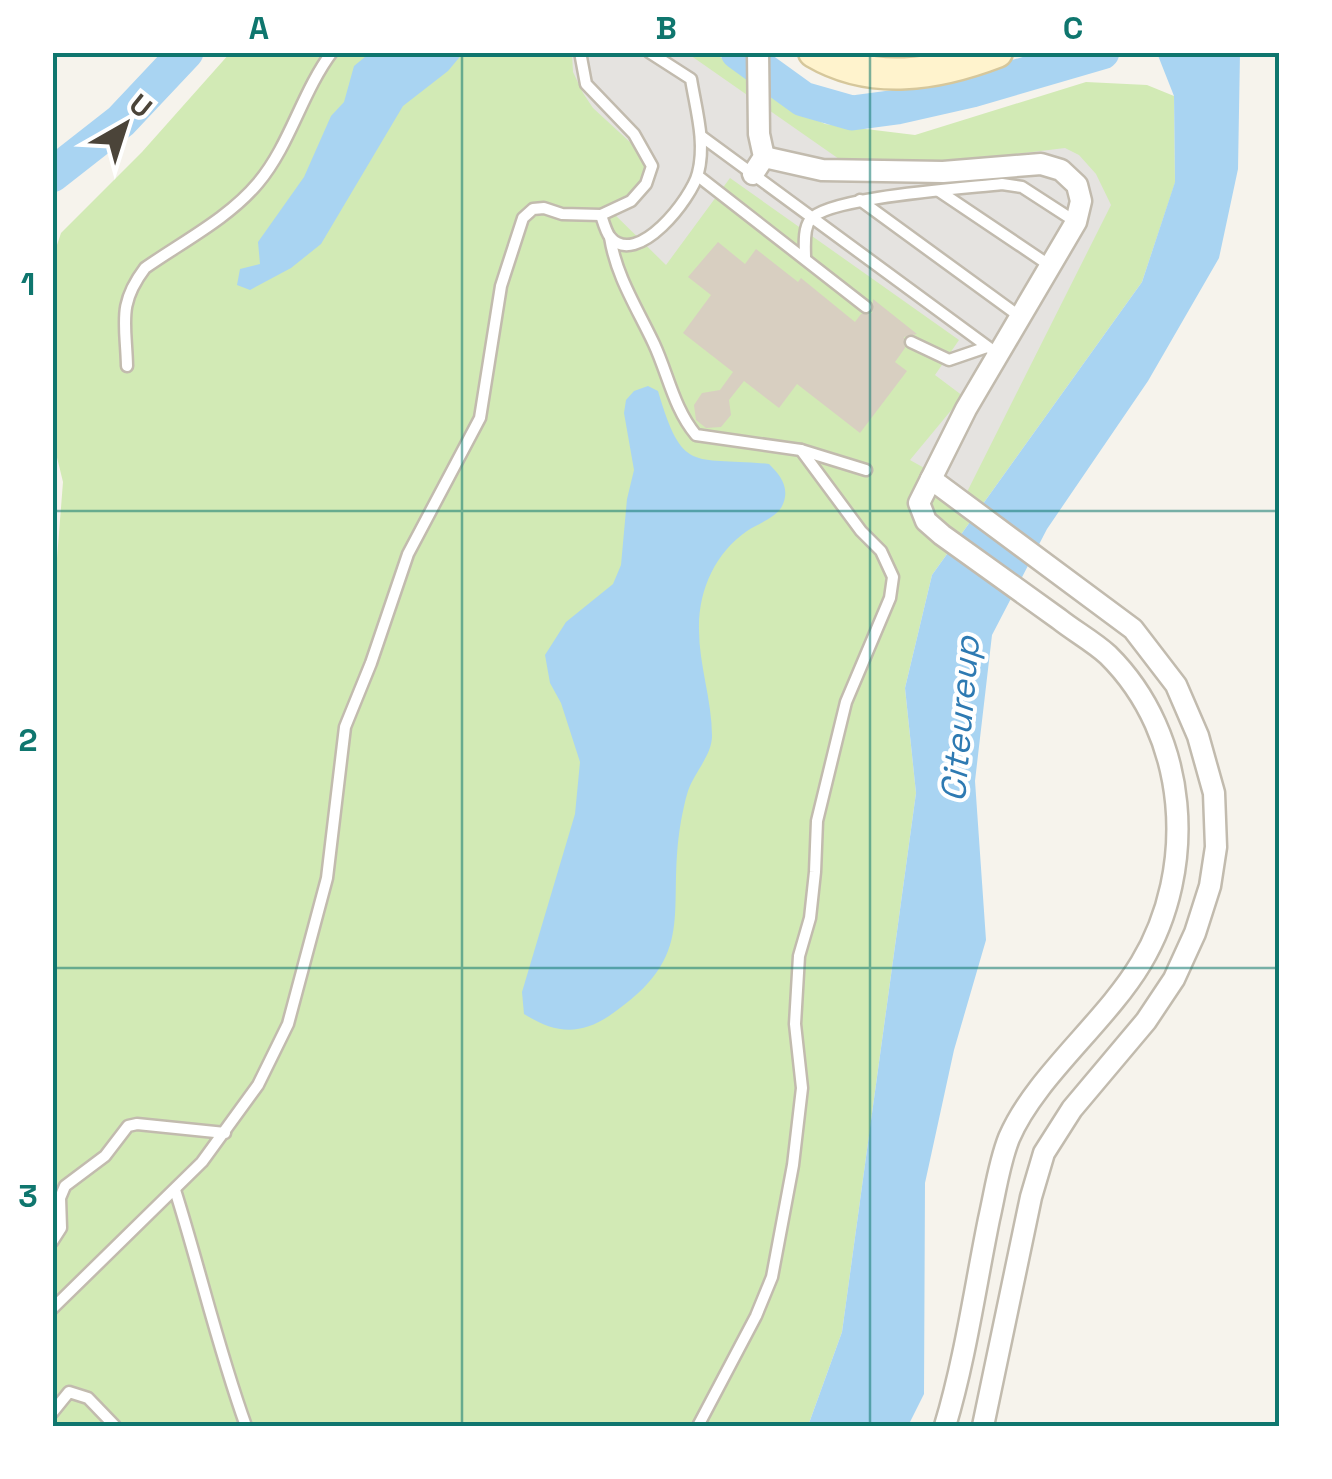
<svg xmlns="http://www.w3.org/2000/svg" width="1332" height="1479" viewBox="0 0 1332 1479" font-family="'Space Grotesk',sans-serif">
<rect width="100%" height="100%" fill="#f6f3ec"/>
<path fill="#d2eab5" d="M 230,53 L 715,53 L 772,97 L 825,124 L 915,135 L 1086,82 L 1147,85 L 1174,96 L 1175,183 L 1142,282 L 932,575 L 905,688 L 916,793 L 842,1332 L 808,1426 L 53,1426 L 52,622 L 63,482 L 52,437 L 52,260 L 61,233 L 142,152 Z"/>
<path fill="#e5e3e0" d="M 572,53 L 687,53 L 839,159 L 854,164 L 909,167 L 1065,148 L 1079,155 L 1096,174 L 1111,205 L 967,492 L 910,460 L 963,396 L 935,375 L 959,340 L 730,178 L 666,265 L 606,206 L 623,200 L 638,188 L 645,169 L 644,155 L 593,108 L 583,93 L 573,72 Z"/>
<g fill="#a9d4f2">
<path d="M 371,52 L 463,53 L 448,71 L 403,106 L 321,244 L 291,268 L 250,290 L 237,285 L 240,269 L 260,264 L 258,242 L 304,177 L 331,116 L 344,102 L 354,66 Z"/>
<path d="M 1157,53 L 1240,53 L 1238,169 L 1219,258 L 1148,381 L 1047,529 L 992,635 L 975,781 L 986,940 L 954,1050 L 925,1183 L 924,1394 L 908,1426 L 808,1426 L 842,1332 L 916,793 L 905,688 L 932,575 L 1142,282 L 1175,182 L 1174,96 Z"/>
<path d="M 648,386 L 658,391 C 683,476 693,456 769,464 C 780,475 790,487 783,504 C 778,517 759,523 747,531 C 715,553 698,591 699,630 C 699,665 712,700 712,736 C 712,755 694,773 688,791 C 685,800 683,811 681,821 C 665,913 701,954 609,1016 C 579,1036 554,1033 524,1014 L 522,992 L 575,814 L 580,762 L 561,703 L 550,683 L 545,655 L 566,622 L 613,584 L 621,565 L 627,499 L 634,470 L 624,413 L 626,400 L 634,391 Z"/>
</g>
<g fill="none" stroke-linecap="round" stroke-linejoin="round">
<g stroke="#a9d4f2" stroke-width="35">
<path d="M 738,52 L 803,99 L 852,113 L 897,107 L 972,90 L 1102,52"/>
<path d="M 52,175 L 121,121 L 186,52"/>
</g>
</g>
<path fill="#d8cfc1" d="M 718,242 L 745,264 L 756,249 L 798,282 L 801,278 L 855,322 L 861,314 L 872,313 L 873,299 L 917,334 L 904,337 L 905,348 L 895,362 L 907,371 L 860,433 L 797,384 L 779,408 L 744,381 L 729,400 L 731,415 L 721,427 L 706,428 L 696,420 L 694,405 L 702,393 L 720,390 L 733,372 L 683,333 L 711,295 L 688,277 Z"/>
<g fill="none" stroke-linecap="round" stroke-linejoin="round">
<g stroke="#c2bbae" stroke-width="15">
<g id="lane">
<path d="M 701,136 L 999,355"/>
<path d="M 698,176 L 866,307"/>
<path d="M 939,191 L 1049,265"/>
<path d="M 860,200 L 1019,316"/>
<path d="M 601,215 C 603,221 606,232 610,237 C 637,269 692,198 698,173 C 706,142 696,110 691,79 L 649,52"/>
<path d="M 610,237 C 616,276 637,308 654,344 C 668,374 674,409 696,435 L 801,450 L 866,470"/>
<path d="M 805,258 C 805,247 803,229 810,220 C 825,197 969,188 1002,184 L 1022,187 L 1076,222"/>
<path d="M 911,342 L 949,360 L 987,347"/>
<path d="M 127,366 C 126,323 117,305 145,268 C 182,242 229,218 258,183 C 290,145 302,92 332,52"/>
<path d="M 175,1190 C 200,1269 218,1349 246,1426"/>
<path d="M 52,1242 L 61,1228 L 60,1198 L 65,1186 L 105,1156 L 128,1126 L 137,1124 L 225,1133"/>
<path d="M 52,1309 L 202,1162 L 258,1085 L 288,1024 L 327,878 L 345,727 L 371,663 L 408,554 L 480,418 L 501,286 L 523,218 L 533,209 L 544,208 L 562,214 L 601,215 L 631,201 L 646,184 L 652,166 L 634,134 L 586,84 L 580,52"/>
<path d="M 52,1413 L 69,1392 L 88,1398 L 115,1426"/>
<path d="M 698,1426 L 756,1316 L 772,1277 L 793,1165 L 802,1088 L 795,1024 L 799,956 L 810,918 L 815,872 L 817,821 L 846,702 L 890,598 L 893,577 L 881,551 L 861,531 L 801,450"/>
</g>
</g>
<g stroke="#c2bbae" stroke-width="25">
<g id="street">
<path d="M 764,157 L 822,170 L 943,172 L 1041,164 L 1061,170 L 1077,185 L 1081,201 L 1076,222 L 966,409 L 919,503 L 926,521 L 942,535 C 981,563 1020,591 1059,619 C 1074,631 1094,642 1108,655 C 1189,735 1198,868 1141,963 C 1105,1023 1035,1077 1009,1138 C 999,1163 995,1193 989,1219 C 975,1288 965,1360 945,1426"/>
<path d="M 753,174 L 764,157 L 759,134 L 758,52"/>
<path d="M 931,479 L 1133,629 L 1176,685 L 1198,736 L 1214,793 L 1216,847 L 1210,886 L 1195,933 L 1174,979 L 1146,1021 L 1072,1109 L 1044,1153 L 1031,1197 L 983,1426"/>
</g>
</g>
<g stroke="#d6c79b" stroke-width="35">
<path id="secondary" d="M 814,52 C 872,86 937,75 997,52"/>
</g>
<use href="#lane" stroke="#fff" stroke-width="10"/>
<use href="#street" stroke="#fff" stroke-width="20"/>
<use href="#secondary" stroke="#fff3cd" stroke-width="30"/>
</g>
<path fill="none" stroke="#0f766e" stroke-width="2.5" stroke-opacity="0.55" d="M 462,52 L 462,1426M 870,52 L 870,1426M 52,511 L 1280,511M 52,968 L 1280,968"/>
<g text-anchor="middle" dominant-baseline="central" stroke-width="8" stroke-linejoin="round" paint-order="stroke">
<g font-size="35" font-style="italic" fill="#2e7ab2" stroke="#fff">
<text transform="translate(960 719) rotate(-85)">Citeureup</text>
</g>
</g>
<rect width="1332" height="1479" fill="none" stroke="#ffffff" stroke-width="110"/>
<g transform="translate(125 125) rotate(39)" stroke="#ffffff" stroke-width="8" paint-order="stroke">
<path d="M0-8L18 38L0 25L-18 38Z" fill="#4b4439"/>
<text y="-15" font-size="28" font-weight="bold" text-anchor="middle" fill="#4b4439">U</text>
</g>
<rect x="55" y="55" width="1222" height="1369" fill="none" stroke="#0f766e" stroke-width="4"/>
<g font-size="32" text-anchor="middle" font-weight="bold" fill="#0f766e">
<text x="259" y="39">A</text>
<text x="666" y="39">B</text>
<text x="1073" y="39">C</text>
<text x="28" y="295">1</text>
<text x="28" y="751">2</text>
<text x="28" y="1207">3</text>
</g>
</svg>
